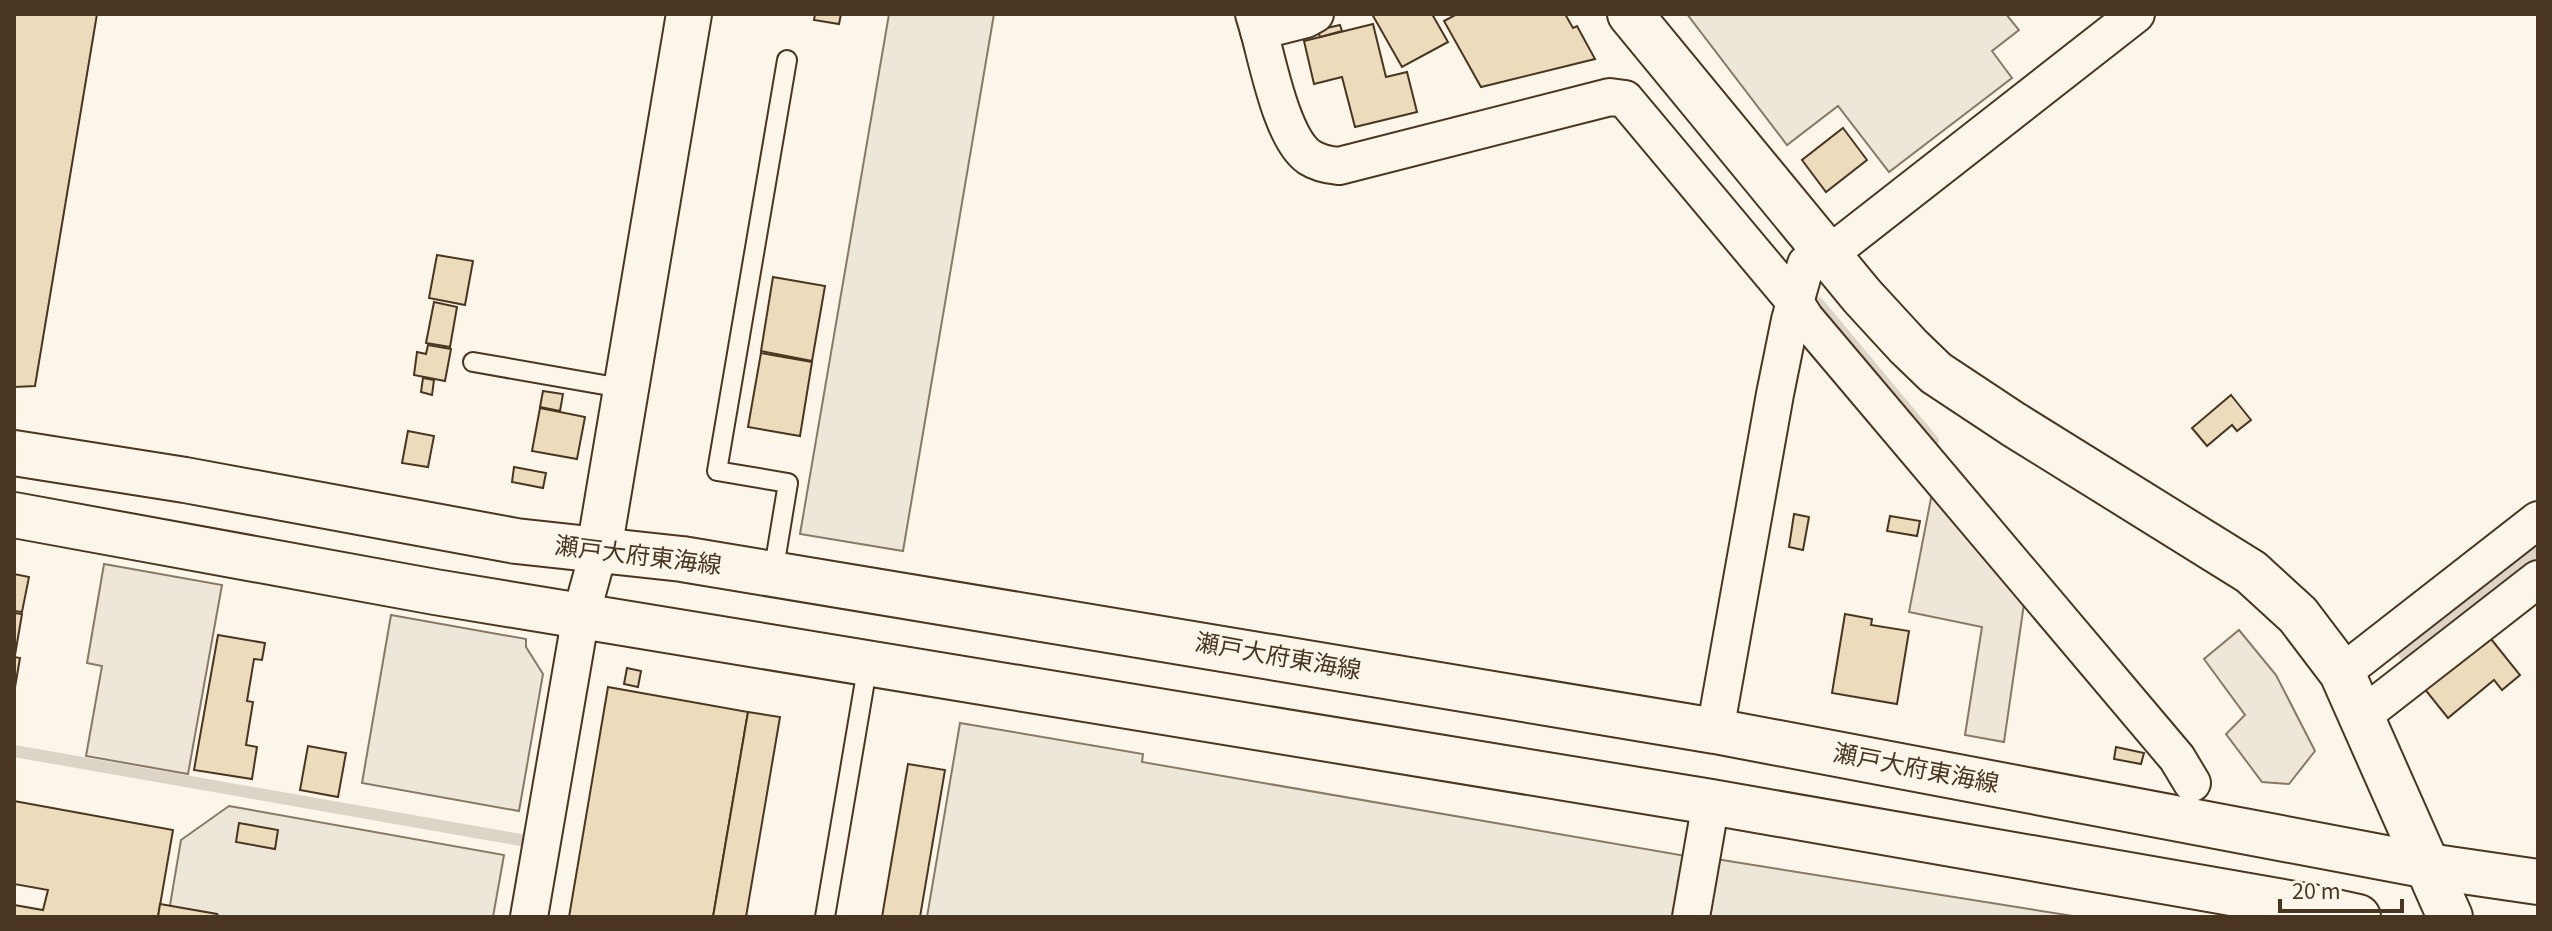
<svg xmlns="http://www.w3.org/2000/svg" width="2552" height="931" viewBox="0 0 2552 931" font-family="'Source Sans 3','Noto Sans JP',sans-serif">
<rect width="100%" height="100%" fill="#fbf6e9"/>
<g fill="#ede6d9" stroke="#887966" stroke-width="2">
<path d="M 1933,488 L 2025,597 L 2004,742 L 1965,735 L 1982,627 L 1909,612 Z"/>
<path d="M 104,564 L 222,585 L 188,774 L 86,756 L 102,666 L 87,663 Z"/>
<path d="M 2239,630 L 2276,675 L 2315,751 L 2289,784 L 2262,782 L 2226,734 L 2245,715 L 2204,659 Z"/>
</g>
<g fill="#ede7d9" stroke="#887966" stroke-width="2">
<path d="M 889,14 L 994,14 L 903,551 L 800,534 Z"/>
<path d="M 1687,14 L 2006,14 L 2019,30 L 1992,51 L 2012,78 L 1889,172 L 1838,106 L 1787,145 Z"/>
<path d="M 391,615 L 526,639 L 526,647 L 543,674 L 519,811 L 362,783 Z"/>
<path d="M 960,723 L 1143,754 L 1142,762 L 1686,856 L 1676,917 L 927,917 Z"/>
<path d="M 229,806 L 504,855 L 493,917 L 168,917 L 181,840 Z"/>
<path d="M 1716,859 L 2079,917 L 1706,917 Z"/>
</g>
<g fill="none" stroke-linecap="round" stroke-linejoin="round">
<g stroke="#dcd4c6" stroke-width="12">
<path d="M 1818,303 L 1933,441"/>
<path d="M 2404,654 L 2538,550"/>
<path d="M 14,751 L 521,840"/>
</g>
</g>
<g fill="#ecdcbc" stroke="#4a3520" stroke-width="2">
<path d="M 14,14 L 97,14 L 35,386 L 14,387 Z"/>
<path d="M 815,14 L 841,14 L 839,24 L 814,20 Z"/>
<path d="M 1372,14 L 1432,14 L 1448,42 L 1402,67 Z"/>
<path d="M 1457,14 L 1565,14 L 1573,28 L 1577,26 L 1595,59 L 1481,87 L 1444,21 Z"/>
<path d="M 1373,24 L 1386,77 L 1407,72 L 1417,112 L 1355,127 L 1342,77 L 1314,84 L 1304,41 Z"/>
<path d="M 1340,25 L 1342,31 L 1320,37 L 1318,30 Z"/>
<path d="M 1843,128 L 1867,160 L 1826,192 L 1802,160 Z"/>
<path d="M 437,255 L 473,261 L 465,305 L 429,298 Z"/>
<path d="M 773,277 L 825,286 L 812,361 L 761,351 Z"/>
<path d="M 434,302 L 457,307 L 450,347 L 426,343 Z"/>
<path d="M 428,345 L 451,349 L 445,381 L 414,375 L 417,352 L 426,354 Z"/>
<path d="M 761,353 L 812,362 L 800,436 L 748,427 Z"/>
<path d="M 423,378 L 434,380 L 432,395 L 421,392 Z"/>
<path d="M 543,391 L 563,394 L 560,411 L 540,407 Z"/>
<path d="M 2231,395 L 2251,420 L 2237,431 L 2232,425 L 2207,446 L 2192,428 Z"/>
<path d="M 540,408 L 585,417 L 577,459 L 532,451 Z"/>
<path d="M 408,431 L 434,436 L 428,467 L 402,463 Z"/>
<path d="M 514,467 L 546,473 L 543,488 L 512,482 Z"/>
<path d="M 1794,514 L 1809,517 L 1803,550 L 1789,547 Z"/>
<path d="M 1890,516 L 1920,521 L 1917,536 L 1887,531 Z"/>
<path d="M 14,574 L 29,577 L 22,612 L 14,611 Z"/>
<path d="M 14,613 L 22,614 L 15,655 L 14,654 Z"/>
<path d="M 1845,614 L 1872,619 L 1871,625 L 1909,631 L 1897,704 L 1832,693 Z"/>
<path d="M 2487,634 L 2520,675 L 2502,690 L 2494,680 L 2448,718 L 2423,687 Z"/>
<path d="M 218,635 L 265,643 L 262,660 L 254,659 L 247,701 L 253,702 L 246,745 L 257,747 L 252,779 L 194,770 Z"/>
<path d="M 14,657 L 20,658 L 14,693 Z"/>
<path d="M 627,668 L 641,671 L 638,687 L 624,684 Z"/>
<path d="M 608,687 L 748,712 L 713,917 L 569,917 Z"/>
<path d="M 748,712 L 780,717 L 746,917 L 713,917 Z"/>
<path d="M 308,746 L 346,753 L 338,797 L 300,790 Z"/>
<path d="M 2116,747 L 2144,753 L 2141,764 L 2114,759 Z"/>
<path d="M 908,764 L 945,770 L 920,917 L 882,917 Z"/>
<path d="M 14,801 L 173,830 L 158,917 L 14,917 L 14,905 L 43,910 L 48,890 L 14,884 Z"/>
<path d="M 239,823 L 278,830 L 275,849 L 236,842 Z"/>
<path d="M 160,904 L 217,914 L 219,917 L 158,917 Z"/>
</g>
<g fill="none" stroke-linecap="round" stroke-linejoin="round">
<g stroke="#4a3520" stroke-width="22">
<g id="lane">
<path d="M 473,362 L 627,389"/>
<path d="M 773,574 L 788,483 L 717,471 L 787,60"/>
<path d="M 825,917 L 868,663"/>
</g>
</g>
<g stroke="#4a3520" stroke-width="40">
<g id="street">
<path d="M 1254,14 L 1259,31 L 1306,19 L 1315,14"/>
<path d="M 1259,31 C 1268,63 1282,138 1309,157 C 1318,163 1328,165 1339,166 L 1610,97 L 1625,99 L 1795,302 L 1805,318 L 2177,758 L 2192,783"/>
<path d="M 2342,673 L 2538,520"/>
<path d="M 2362,716 L 2538,579"/>
<path d="M 1715,731 L 1775,394 L 1790,320 L 1806,264 L 1828,255 L 2136,14"/>
<path d="M 529,917 L 581,615 L 599,550"/>
<path d="M 1691,917 L 1711,802"/>
</g>
</g>
<g stroke="#4a3520" stroke-width="48">
<g id="secondary">
<path d="M 1630,14 L 1862,296 L 1908,346 L 1936,373 L 2013,424 L 2251,572 L 2298,615 L 2342,673 L 2450,917"/>
<path d="M 599,550 L 689,14"/>
</g>
</g>
<g stroke="#4a3520" stroke-width="48">
<g id="primary">
<path d="M 14,453 L 185,480 L 516,541 L 682,559 L 1715,731 L 2428,866 L 2538,882"/>
<path d="M 14,515 L 435,592 L 1711,802 L 2317,908 L 2358,917"/>
</g>
</g>
<use href="#lane" stroke="#fbf6e9" stroke-width="18"/>
<use href="#street" stroke="#fbf6e9" stroke-width="36"/>
<use href="#secondary" stroke="#fbf6e9" stroke-width="44"/>
<use href="#primary" stroke="#fbf6e9" stroke-width="44"/>
</g>
<g text-anchor="middle" dominant-baseline="central" stroke-width="6" stroke-linejoin="round" paint-order="stroke">
<g font-size="24" fill="#4a3520" stroke="#fbf6e9">
<text transform="translate(638 556) rotate(7)">瀬戸大府東海線</text>
<text transform="translate(1278 657) rotate(10)">瀬戸大府東海線</text>
<text transform="translate(1916 769) rotate(11)">瀬戸大府東海線</text>
</g>
</g>
<rect width="2552" height="931" fill="none" stroke="#4a3520" stroke-width="32"/>
<path d="M2280 899v12h122v-12" fill="none" stroke="#4a3520" stroke-width="4"/>
<text x="2292" y="899" font-size="24" fill="#4a3520" stroke="#fbf6e9" stroke-width="6" paint-order="stroke">20 m</text>
</svg>
